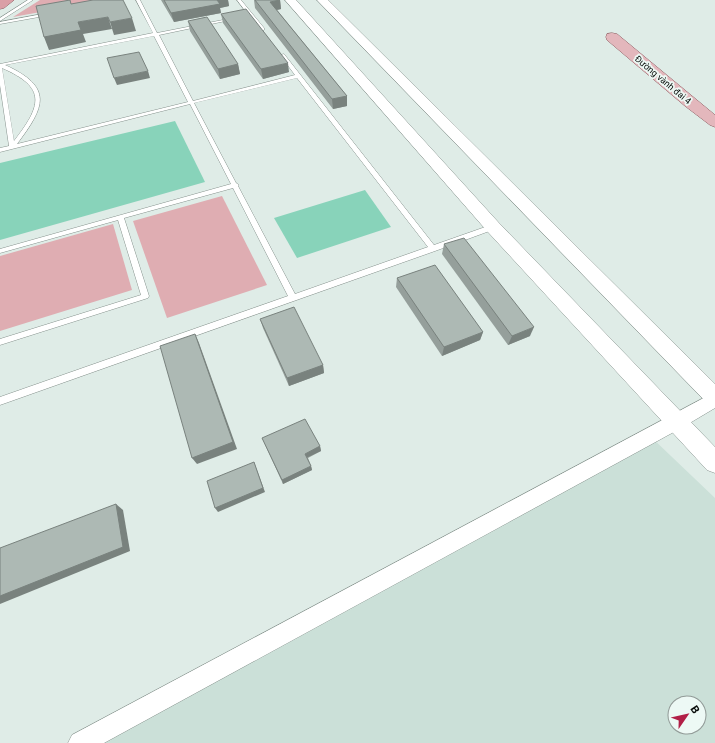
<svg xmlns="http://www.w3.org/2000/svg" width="715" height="743" viewBox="0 0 715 743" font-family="Roboto,sans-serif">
<rect width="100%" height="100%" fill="#dfece7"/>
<path fill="#cbe0d8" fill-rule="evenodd" d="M 650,436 L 715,498 L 715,743 L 88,743 ZM 675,703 L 699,703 L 699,727 L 675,727 Z"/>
<g fill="#dfadb2">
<path d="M 40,0 L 107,0 L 13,17 Z"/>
<path d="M 222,196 L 267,285 L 167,318 L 133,221 Z"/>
<path d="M 113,224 L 132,290 L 0,331 L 0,256 Z"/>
</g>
<g fill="#88d3ba">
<path d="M 175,121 L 205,182 L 0,240 L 0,163 Z"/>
<path d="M 365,190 L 391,227 L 297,258 L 274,218 Z"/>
</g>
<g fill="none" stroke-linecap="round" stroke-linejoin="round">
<g stroke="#86928d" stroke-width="1">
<g id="service">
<path d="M 28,0 L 33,0 L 0,21 L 0,18 Z"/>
<path d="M 136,0 L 140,0 L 157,33 L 233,18 L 235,19 L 159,35 L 193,101 L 295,75 L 280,55 L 284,54 L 434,245 L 491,225 L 495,225 L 496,227 L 495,229 L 435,251 L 0,405 L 0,397 L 288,296 L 233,188 L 124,218 L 149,296 L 148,298 L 0,345 L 0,339 L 141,295 L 118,220 L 0,253 L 0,249 L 231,184 L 190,104 L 0,152 L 0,148 L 9,146 L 0,85 L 0,64 L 153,33 ZM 154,36 L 188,102 L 17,144 C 45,107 54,87 5,65 ZM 2,68 C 48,88 41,106 14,141 ZM 297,78 L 428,247 L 295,294 L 238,186 L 239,185 L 236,183 L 194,103 Z"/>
<path d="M 237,0 L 241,0 L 264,28 L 264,30 L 260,30 Z"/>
<path d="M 48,13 L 50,14 L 50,15 L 0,24 L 0,22 Z"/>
</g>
</g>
<g stroke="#86928d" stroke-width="1">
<path id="minor" d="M 715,392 L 715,408 L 683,427 L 104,743 L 68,743 L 72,735 Z"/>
</g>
<g stroke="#86928d" stroke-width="1">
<g id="tertiary">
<path d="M 285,0 L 296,0 L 499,223 L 715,447 L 715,473 L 707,470 L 487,231 Z"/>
<path d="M 317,0 L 328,0 L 715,384 L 715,407 L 708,404 Z"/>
</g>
</g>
<g stroke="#8b5d61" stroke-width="1">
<path id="primary" d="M 612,33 L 617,34 L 715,115 L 715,127 L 710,125 L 685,106 L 607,40 L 606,37 L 607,34 Z"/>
</g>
<g stroke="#8b5d61" stroke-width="1">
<path id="trunk" d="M 0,0 L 14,0 L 4,8 L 0,9 Z"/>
</g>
<use href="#service" fill="#fff" fill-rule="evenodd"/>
<use href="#minor" fill="#fff" fill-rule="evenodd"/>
<use href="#tertiary" fill="#fff" fill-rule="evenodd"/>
<use href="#primary" fill="#e3b7bc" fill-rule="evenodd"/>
<use href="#trunk" fill="#da9fa6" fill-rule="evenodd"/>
</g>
<g fill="#959f9b">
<path d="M 161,0 L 228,0 L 229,6 L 220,8 L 221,13 L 174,22 Z"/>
<path d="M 254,0 L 280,0 L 281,9 L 277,10 L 347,96 L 347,106 L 333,109 L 255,8 Z"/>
<path d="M 221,14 L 289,72 L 263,79 L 223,23 Z"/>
<path d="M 188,21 L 238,64 L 240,74 L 220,79 L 190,31 Z"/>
<path d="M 444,244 L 530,336 L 508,345 L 442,254 Z"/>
<path d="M 397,278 L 483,332 L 480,340 L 442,356 L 396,287 Z"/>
<path d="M 260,319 L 323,365 L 324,373 L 289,386 L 263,328 Z"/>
<path d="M 262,438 L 320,446 L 321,451 L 308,458 L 311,466 L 312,470 L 283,484 Z"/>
</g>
<g fill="#79827e">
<path d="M 217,0 L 228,0 L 229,6 L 220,8 L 221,13 L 174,22 L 171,13 Z"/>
<path d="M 280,0 L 281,9 L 271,11 L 270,2 Z"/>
<path d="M 108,17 L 112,29 L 83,34 L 86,42 L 49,50 L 44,37 L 78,22 Z"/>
<path d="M 132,18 L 136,31 L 114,35 L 110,22 Z"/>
<path d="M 288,63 L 289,72 L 263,79 L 261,69 Z"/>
<path d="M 238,64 L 240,74 L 220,79 L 218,69 Z"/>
<path d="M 148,71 L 150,78 L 117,85 L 114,78 Z"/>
<path d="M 347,96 L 347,106 L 333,109 L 332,99 Z"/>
<path d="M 534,327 L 530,336 L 508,345 L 512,336 Z"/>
<path d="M 483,332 L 480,340 L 442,356 L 444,347 Z"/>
<path d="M 195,334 L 199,343 L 237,449 L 197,464 L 192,458 Z"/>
<path d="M 323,365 L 324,373 L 289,386 L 287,378 Z"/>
<path d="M 320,446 L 321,451 L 306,458 L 305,454 Z"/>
<path d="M 254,462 L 265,492 L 218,512 L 215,508 Z"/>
<path d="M 311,466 L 312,470 L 283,484 L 282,480 Z"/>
<path d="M 116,504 L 123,510 L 130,551 L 0,604 L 0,596 Z"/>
</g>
<g fill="#adb9b4" stroke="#79827e">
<path d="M 70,0 L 71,4 L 93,0 L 123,0 L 132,18 L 110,22 L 108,17 L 78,22 L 81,30 L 44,37 L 36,6 Z"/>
<path d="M 164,0 L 217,0 L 220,4 L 171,13 Z"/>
<path d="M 255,0 L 280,0 L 270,2 L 347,96 L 332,99 Z"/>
<path d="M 246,9 L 288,63 L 261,69 L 221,14 Z"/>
<path d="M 207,17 L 238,64 L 218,69 L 188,21 Z"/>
<path d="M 139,52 L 148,71 L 114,78 L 107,58 Z"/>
<path d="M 464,238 L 534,327 L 512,336 L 444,244 Z"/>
<path d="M 435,265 L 483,332 L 444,347 L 397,278 Z"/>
<path d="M 294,307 L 323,365 L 287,378 L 260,319 Z"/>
<path d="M 195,334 L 233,442 L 192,458 L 160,346 Z"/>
<path d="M 305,419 L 320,446 L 305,454 L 311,466 L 282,480 L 262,438 Z"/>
<path d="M 254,462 L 263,488 L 215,508 L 207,481 Z"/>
<path d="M 116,504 L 123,547 L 0,596 L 0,548 Z"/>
</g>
<g text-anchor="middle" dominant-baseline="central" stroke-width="3.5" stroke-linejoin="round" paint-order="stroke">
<g font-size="9" fill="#0a0e0c" stroke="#edf9f5">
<text transform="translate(663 80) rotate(40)">Đường vành đai 4</text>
</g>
</g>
<g transform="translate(687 715) rotate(56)"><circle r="19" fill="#edf9f5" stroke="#929b98"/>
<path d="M0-3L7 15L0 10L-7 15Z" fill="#b11f47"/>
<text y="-6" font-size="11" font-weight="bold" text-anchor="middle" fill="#0a0e0c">B</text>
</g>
</svg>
